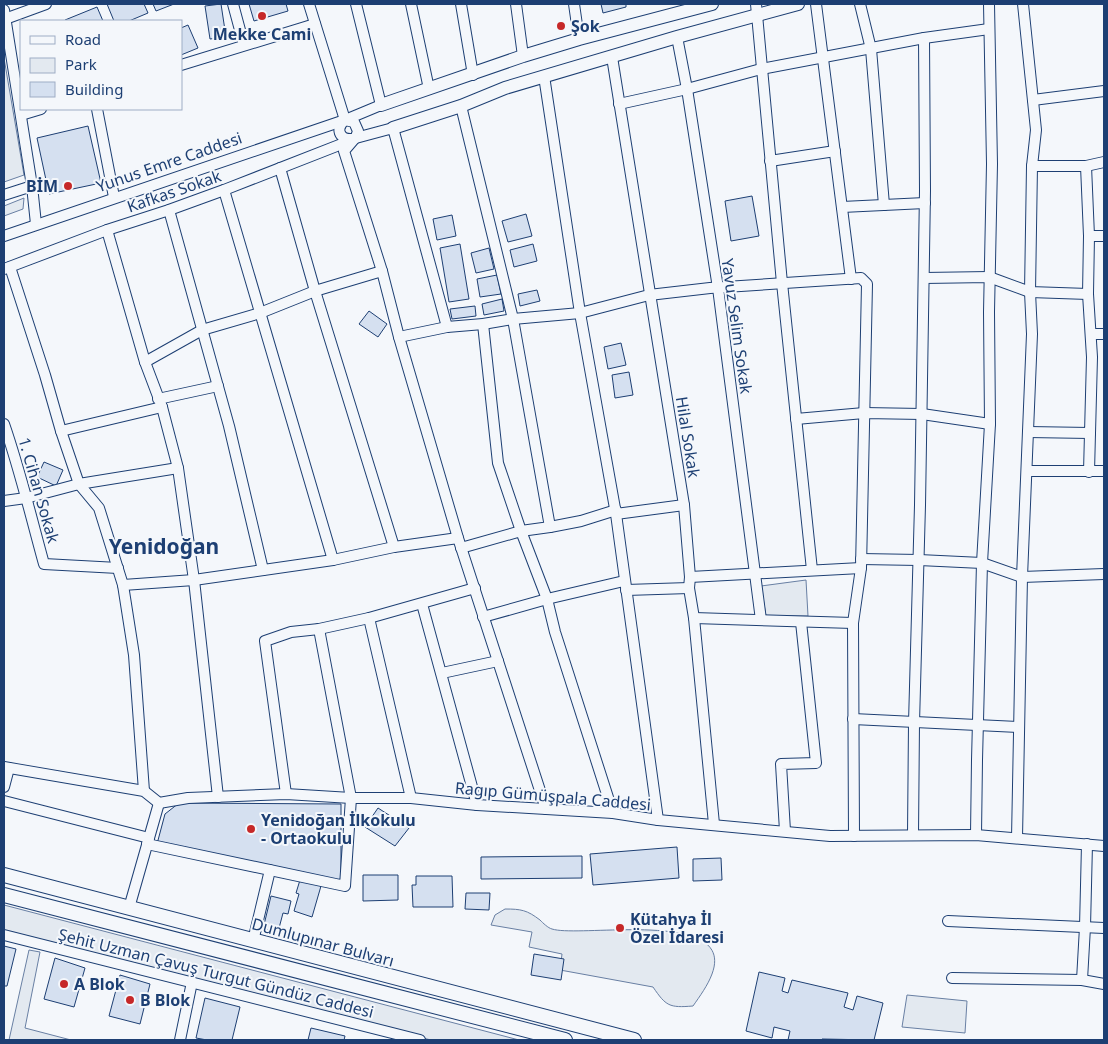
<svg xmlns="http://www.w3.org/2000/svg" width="1108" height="1044" viewBox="0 0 1108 1044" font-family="'Noto Sans',sans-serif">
<rect width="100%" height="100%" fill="#f4f7fb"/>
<g fill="#e3e9f0" stroke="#687fa3">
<path d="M 4,58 L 24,175 L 4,182 Z"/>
<path d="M 24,198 L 23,209 L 4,216 L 4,206 Z"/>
<path d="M 806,580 L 808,616 L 766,616 L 761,586 Z"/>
<path d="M 4,905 L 519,1040 L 431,1040 L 4,935 Z"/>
<path d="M 505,909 C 521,909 527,910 540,920 C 543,923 548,928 552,929 C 580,938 737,908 712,974 C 708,985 700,996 693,1006 C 669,1008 666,1006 653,987 L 560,970 L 562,954 L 529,947 L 532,932 L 491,925 L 495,915 Z"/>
<path d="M 29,950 L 40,952 L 25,1028 L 71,1040 L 9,1040 Z"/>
<path d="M 907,995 L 967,1001 L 965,1033 L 902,1027 Z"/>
</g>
<g fill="#d5e0f0" stroke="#1d3f73">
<path d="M 107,4 L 144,4 L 148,13 L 129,21 L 114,21 Z"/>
<path d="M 153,4 L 174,4 L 156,11 Z"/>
<path d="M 221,4 L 226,37 L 210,39 L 205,6 Z"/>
<path d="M 249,4 L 286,4 L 288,11 L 254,21 Z"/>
<path d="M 601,4 L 626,4 L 626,7 L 603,13 Z"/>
<path d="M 97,7 L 103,21 L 65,21 L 65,20 Z"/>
<path d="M 188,25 L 198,48 L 181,55 L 181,28 Z"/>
<path d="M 88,126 L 101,183 L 49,194 L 37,138 Z"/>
<path d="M 752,196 L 759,236 L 731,241 L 725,201 Z"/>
<path d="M 526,214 L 532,236 L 508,242 L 502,221 Z"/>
<path d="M 452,215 L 456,236 L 437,240 L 433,219 Z"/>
<path d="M 460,244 L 469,299 L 449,302 L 440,248 Z"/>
<path d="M 533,244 L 537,261 L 514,267 L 510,250 Z"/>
<path d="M 489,248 L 494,269 L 476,273 L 471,253 Z"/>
<path d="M 497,275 L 501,294 L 480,297 L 477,279 Z"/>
<path d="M 537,290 L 540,301 L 520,306 L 518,294 Z"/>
<path d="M 502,299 L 504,311 L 484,315 L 482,304 Z"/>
<path d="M 475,306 L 476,316 L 452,319 L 450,309 Z"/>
<path d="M 369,311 L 387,324 L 378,337 L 359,324 Z"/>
<path d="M 621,343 L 626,365 L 608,369 L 604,347 Z"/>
<path d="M 629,372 L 633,395 L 615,398 L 612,375 Z"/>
<path d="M 44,462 L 63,470 L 56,486 L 37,477 Z"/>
<path d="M 179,803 L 341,804 L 341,881 L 157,844 L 165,814 Z"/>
<path d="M 378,808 L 409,828 L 395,846 L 365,827 Z"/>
<path d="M 677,847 L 679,878 L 593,885 L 590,854 Z"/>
<path d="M 582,856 L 582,878 L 481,879 L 481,857 Z"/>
<path d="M 721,858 L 722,880 L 693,881 L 693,859 Z"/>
<path d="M 363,875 L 398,875 L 398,900 L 363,901 Z"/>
<path d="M 416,876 L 452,876 L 453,907 L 413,907 L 412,885 L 416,885 Z"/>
<path d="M 300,880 L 321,886 L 312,917 L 294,911 L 299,894 L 296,893 Z"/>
<path d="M 466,893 L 490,893 L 489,910 L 465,909 Z"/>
<path d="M 271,896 L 291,901 L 288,914 L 283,913 L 278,932 L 263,929 Z"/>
<path d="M 4,946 L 16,949 L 7,986 L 4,986 Z"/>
<path d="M 534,954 L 564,959 L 561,980 L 531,975 Z"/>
<path d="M 55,958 L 85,968 L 74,1007 L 44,999 Z"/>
<path d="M 759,972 L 785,978 L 782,991 L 788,993 L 792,980 L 848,993 L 844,1007 L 853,1010 L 857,996 L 883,1003 L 874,1040 L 822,1039 L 822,1040 L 788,1040 L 790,1031 L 774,1027 L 772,1038 L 746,1031 Z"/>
<path d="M 120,975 L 150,984 L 140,1024 L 109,1016 Z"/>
<path d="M 205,998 L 240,1007 L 232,1040 L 207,1040 L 196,1038 Z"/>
<path d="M 311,1028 L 345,1036 L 344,1040 L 308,1040 Z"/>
</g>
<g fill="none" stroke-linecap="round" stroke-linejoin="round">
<g stroke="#1d3f73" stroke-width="12">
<g id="minor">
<path d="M 233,4 L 244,45"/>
<path d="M 309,4 L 345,120"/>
<path d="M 411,4 L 429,89"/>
<path d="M 461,4 L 473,75"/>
<path d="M 516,4 L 523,56"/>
<path d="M 574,4 L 579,39"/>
<path d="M 756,4 L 782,283 L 812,570"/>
<path d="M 816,4 L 851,279"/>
<path d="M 860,4 L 871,49 L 884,205"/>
<path d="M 4,10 L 32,186 L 36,224"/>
<path d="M 5,19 L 46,4"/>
<path d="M 677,37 L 687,89 L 718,288 L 761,620"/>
<path d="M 612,57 L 684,505 L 690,577 L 689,588 L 694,618 L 714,824"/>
<path d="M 181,65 L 315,24"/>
<path d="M 544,76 L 580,313 L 616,514 L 658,820"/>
<path d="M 1033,100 L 1104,91"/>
<path d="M 619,104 L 687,89 L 761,69 L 924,38 L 989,29"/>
<path d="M 461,106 L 513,319 L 550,527 L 521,531 L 498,463 L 483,324"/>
<path d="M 97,109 L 114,197"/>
<path d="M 21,115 L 41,109"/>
<path d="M 345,120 L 354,122 L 358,131 L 356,137 L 344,151 L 382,271 L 399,337 L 458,538 L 546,809"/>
<path d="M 345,120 C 335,128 339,140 352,139 L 393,128 L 447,327"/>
<path d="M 770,161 L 835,151"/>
<path d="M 1032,166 L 1086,166 L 1104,162"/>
<path d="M 280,168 L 315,291 L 394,547"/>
<path d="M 224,190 L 333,560"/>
<path d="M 4,195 L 32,186"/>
<path d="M 842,207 L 925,203"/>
<path d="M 169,210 L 229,426 L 263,570"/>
<path d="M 107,230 L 145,362 L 162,407 L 178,468 L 194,580 L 218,797"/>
<path d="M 4,236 L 345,120 L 381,105 L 356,4"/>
<path d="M 1089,236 L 1104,236"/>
<path d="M 10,267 L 45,375 L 61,431 L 79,484 L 99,508 L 123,585 L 134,655 L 144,791"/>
<path d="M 4,269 L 107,230 L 169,210 L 224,190 L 352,140"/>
<path d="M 924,278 L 989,277 L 1030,292 L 1088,294"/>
<path d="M 1091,334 L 1104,334"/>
<path d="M 399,337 L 447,327 L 483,324 L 513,319 L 580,313 L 649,295 L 710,288 L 861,278 L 867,284 L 861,568 L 853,623 L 854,836"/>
<path d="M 145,362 L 202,330 L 260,313 L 315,291 L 382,271"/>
<path d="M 158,399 L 218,386"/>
<path d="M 796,419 L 864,413 L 922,414 L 990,424"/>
<path d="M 4,424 C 20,470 31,517 44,564 L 118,568"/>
<path d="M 61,431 L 162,407"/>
<path d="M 1028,432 L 1090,433 L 1092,357 L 1088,294 L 1089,236 L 1086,166"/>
<path d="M 1028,471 L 1104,471"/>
<path d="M 1089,472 L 1090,433"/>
<path d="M 4,501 L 26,498 L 79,484 L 178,468"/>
<path d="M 616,514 L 684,505"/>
<path d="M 550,527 L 581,521 L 616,510"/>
<path d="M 461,548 L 521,531 L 547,599 L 555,632 L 613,813"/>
<path d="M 861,559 L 919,560 L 982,563 L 1022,577 L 1104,574"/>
<path d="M 690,577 L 861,568"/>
<path d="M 123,585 L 194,580 L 333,560 L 394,547 L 458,538"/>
<path d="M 626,590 L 689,588"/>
<path d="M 422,604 L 477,805"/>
<path d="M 483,617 L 547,599 L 624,581"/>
<path d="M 369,618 L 411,798"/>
<path d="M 694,618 L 853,623"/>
<path d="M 442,673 L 498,661"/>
<path d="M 853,719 L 1019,727"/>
<path d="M 4,767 L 144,791 L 159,803 L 188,798 L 286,794 L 351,798 L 411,798 L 477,805 L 613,813 L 658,820 L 830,836 L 976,835 L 1104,846"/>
<path d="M 4,787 L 9,768"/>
<path d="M 286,794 L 265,641 L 291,632 L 319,629 L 369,618 L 475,588"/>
<path d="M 4,801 L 149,838"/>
<path d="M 785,831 L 781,764 L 816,763 L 801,622"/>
<path d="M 913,835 L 914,723 L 920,505 L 925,191 L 924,38"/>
<path d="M 976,835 L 977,760 L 982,563 L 990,424 L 989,312 L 992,164 L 989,4"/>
<path d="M 1017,838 L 1022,577 L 1032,334 L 1030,292 L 1032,166 L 1036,130 L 1023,4"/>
<path d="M 147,844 L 345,886 L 351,798 L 319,629"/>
<path d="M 129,908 L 159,803"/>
<path d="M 948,921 L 1104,928"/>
<path d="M 4,935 L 420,1040"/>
<path d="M 253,941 L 270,870"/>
<path d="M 952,978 L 1082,980 L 1104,984"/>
<path d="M 1082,980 L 1085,927 L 1087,844"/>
<path d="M 180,1040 L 192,982"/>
</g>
</g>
<g stroke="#1d3f73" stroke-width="14">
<g id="tertiary">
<path d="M 381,105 L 523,56 L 579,39 L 712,4"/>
<path d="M 393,128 L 461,106 L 505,88 L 677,37 L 798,4"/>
</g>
</g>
<g stroke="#1d3f73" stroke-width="16">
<g id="secondary">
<path d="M 4,875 L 634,1040"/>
<path d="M 4,895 L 565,1040"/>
</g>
</g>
<use href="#minor" stroke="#f4f7fb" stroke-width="10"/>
<use href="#tertiary" stroke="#f4f7fb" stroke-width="12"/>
<use href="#secondary" stroke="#f4f7fb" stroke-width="14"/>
</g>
<g fill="#c62828" stroke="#f4f7fb" stroke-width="2">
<circle cx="262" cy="16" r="5"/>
<circle cx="561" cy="26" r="5"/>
<circle cx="68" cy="186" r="5"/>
<circle cx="251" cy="829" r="5"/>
<circle cx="620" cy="928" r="5"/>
<circle cx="64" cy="984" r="5"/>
<circle cx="130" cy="1000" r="5"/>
</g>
<g text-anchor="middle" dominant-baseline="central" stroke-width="4" stroke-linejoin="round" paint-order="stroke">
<g font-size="16" font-weight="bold" fill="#1d3f73" stroke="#f4f7fb" text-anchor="start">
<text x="571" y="26">Şok</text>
<text x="262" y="34" text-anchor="middle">Mekke Cami</text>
<text x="58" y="186" text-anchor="end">BİM</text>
<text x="261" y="820">Yenidoğan İlkokulu<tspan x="261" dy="18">- Ortaokulu</tspan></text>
<text x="630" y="919">Kütahya İl<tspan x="630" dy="18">Özel İdaresi</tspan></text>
<text x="74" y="984">A Blok</text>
<text x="140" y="1000">B Blok</text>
</g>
<g font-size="16" fill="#1d3f73" stroke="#f4f7fb">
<text transform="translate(169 162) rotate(-19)">Yunus Emre Caddesi</text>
<text transform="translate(174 191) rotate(-19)">Kafkas Sokak</text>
<text transform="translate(737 326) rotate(82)">Yavuz Selim Sokak</text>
<text transform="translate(688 437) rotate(81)">Hilal Sokak</text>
<text transform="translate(39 490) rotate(74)">1. Cihan Sokak</text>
<text transform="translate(553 796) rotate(5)">Ragıp Gümüşpala Caddesi</text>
<text transform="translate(323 942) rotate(15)">Dumlupınar Bulvarı</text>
<text transform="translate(216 973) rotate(14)">Şehit Uzman Çavuş Turgut Gündüz Caddesi</text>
</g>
<g font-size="21" font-weight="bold" fill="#1d3f73" stroke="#f4f7fb">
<text x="164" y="546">Yenidoğan</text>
</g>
</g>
<rect width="1108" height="1044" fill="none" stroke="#1d3f73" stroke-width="10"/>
<rect x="20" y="20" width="162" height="90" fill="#f4f7fb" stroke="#9eadc5"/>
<rect x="30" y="36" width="25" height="8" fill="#f4f7fb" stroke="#9eadc5"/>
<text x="65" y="45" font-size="15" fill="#1d3f73">Road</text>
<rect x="30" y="58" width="25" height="15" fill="#e3e9f0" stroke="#9eadc5"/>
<text x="65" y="70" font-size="15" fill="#1d3f73">Park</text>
<rect x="30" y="82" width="25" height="15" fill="#d5e0f0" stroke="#9eadc5"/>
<text x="65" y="95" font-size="15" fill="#1d3f73">Building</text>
</svg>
